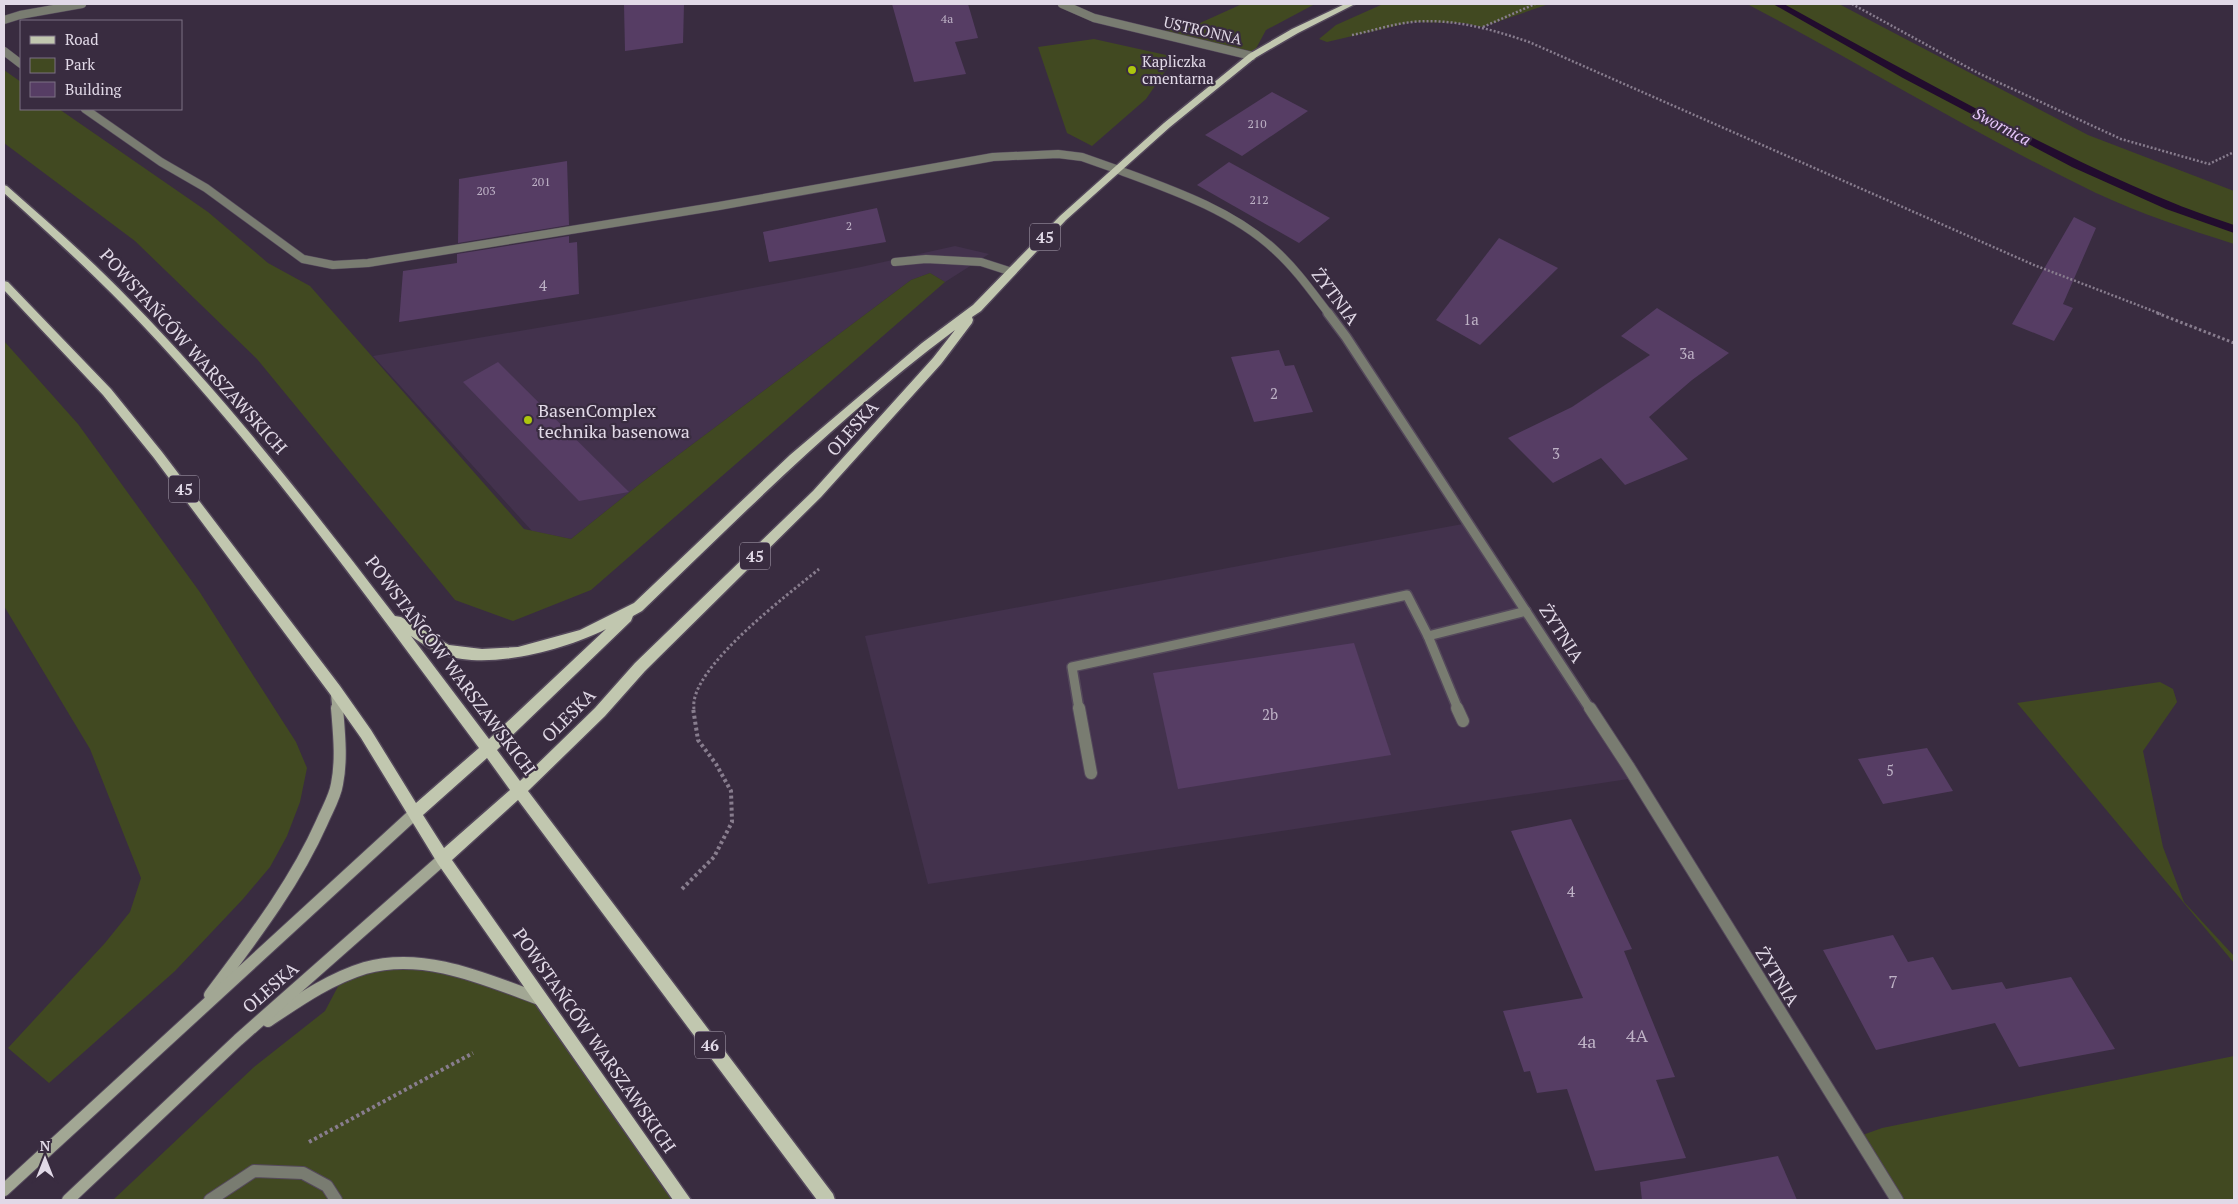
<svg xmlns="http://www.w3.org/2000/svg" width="2238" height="1204" viewBox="0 0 2238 1204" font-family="'PT Serif',serif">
<rect width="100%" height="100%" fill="#392c40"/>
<g fill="#43324d">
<path d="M 955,246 L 989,254 L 945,282 L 930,273 L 911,280 L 641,483 L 571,539 L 532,531 L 373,356 L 613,315 L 861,267 Z"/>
<path d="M 1468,523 L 1635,778 L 928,884 L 865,636 Z"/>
</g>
<g fill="#414921">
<path d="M 1242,4 L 1315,4 L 1266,30 L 1252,56 L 1154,33 L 1200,23 Z"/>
<path d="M 1383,4 L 1549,4 L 1482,27 L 1464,23 L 1412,22 L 1327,42 L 1319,39 L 1336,25 Z"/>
<path d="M 1747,4 L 1839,4 L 2088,135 L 2234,191 L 2234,244 C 2187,229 2141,214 2096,193 C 1977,136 1864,65 1747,4 Z"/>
<path d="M 1094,39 L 1175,57 L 1146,99 L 1092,146 L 1067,133 L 1038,47 Z"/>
<path d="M 4,70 L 21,82 L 21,109 L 59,109 L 208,212 L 268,263 L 310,286 L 524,529 L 571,539 L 641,483 L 911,280 L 930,273 L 945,282 L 591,590 L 513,621 L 455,600 L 257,359 L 135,241 L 4,143 Z"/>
<path d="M 4,341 L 78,424 L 199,591 L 296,742 L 307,768 L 300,802 L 287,836 L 270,867 L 243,899 L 175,971 L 49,1083 L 8,1048 L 105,943 L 130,912 L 141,878 L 90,749 L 4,606 Z"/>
<path d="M 2160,682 L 2173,689 L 2177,702 L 2143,751 L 2163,847 L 2184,902 L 2234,956 L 2234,963 L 2017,703 Z"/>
<path d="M 414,964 L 542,1000 L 683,1200 L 113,1200 L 254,1067 L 325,1011 L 343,977 Z"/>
<path d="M 2234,1056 L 2234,1200 L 1897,1200 L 1857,1137 L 1882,1128 Z"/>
</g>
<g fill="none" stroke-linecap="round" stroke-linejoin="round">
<path fill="#220c2e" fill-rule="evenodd" d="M 1773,4 L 1784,4 C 1852,42 1920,79 1988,115 C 2068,156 2148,197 2234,225 L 2234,233 L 2166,209 L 2072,167 L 1903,78 Z"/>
</g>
<g fill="#563d64">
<path d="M 624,4 L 684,4 L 683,43 L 625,51 Z"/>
<path d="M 892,4 L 968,4 L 978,38 L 955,42 L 966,74 L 914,82 Z"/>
<path d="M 1272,92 L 1308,111 L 1242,156 L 1205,135 Z"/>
<path d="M 567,161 L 569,225 L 458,243 L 459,179 Z"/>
<path d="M 1229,162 L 1330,218 L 1299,243 L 1197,185 Z"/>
<path d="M 877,208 L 886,242 L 769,262 L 763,232 Z"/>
<path d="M 2074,217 L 2096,228 L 2063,304 L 2073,308 L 2054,341 L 2012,324 Z"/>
<path d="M 569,236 L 569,243 L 577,242 L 579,294 L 399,322 L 403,271 L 457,263 L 457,254 Z"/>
<path d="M 1499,238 L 1558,268 L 1480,345 L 1436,320 Z"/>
<path d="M 1657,308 L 1729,353 L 1692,380 L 1649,417 L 1688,459 L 1625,485 L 1601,458 L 1553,483 L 1508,438 L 1572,407 L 1650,355 L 1621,336 Z"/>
<path d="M 1279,350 L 1285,366 L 1294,365 L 1313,412 L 1254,422 L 1231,357 Z"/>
<path d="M 498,362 L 629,492 L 579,501 L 463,382 Z"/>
<path d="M 1354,643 L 1391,755 L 1178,789 L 1153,673 Z"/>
<path d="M 1927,748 L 1953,791 L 1883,804 L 1858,759 Z"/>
<path d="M 1571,819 L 1632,949 L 1624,951 L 1675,1077 L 1656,1080 L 1686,1158 L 1595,1171 L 1567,1089 L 1537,1093 L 1530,1071 L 1524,1072 L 1503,1011 L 1583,998 L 1511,831 Z"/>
<path d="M 1893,935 L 1908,962 L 1933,957 L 1952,990 L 2002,982 L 2006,989 L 2071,977 L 2115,1049 L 2019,1067 L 1995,1023 L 1876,1050 L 1823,950 Z"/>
<path d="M 1778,1156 L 1797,1200 L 1642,1200 L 1640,1182 Z"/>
</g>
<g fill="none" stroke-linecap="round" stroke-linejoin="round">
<g stroke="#54485b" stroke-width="9">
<g id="lane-far2">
<path d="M 4,51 L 21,64"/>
<path d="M 85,109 L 161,162 L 206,188 L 303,259 L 333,265 L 368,263 L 719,206 L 993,157 L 1058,154 L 1082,157 L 1116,169"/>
</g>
</g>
<g stroke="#54485b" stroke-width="12">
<g id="lane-far1">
<path d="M 1428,636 L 1458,709"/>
<path d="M 1079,709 L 1072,667 L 1407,595 L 1428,636 L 1526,611"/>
</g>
</g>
<g stroke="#54485b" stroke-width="14">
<g id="lane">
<path d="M 1079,708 L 1091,773"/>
<path d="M 1457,708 L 1463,721"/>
<path d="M 210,1200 L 254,1171 L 303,1173 L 327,1186 L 336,1200"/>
</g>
</g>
<g stroke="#54485b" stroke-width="9">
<g id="street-far2">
<path d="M 1062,4 L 1094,18 L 1252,56"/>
<path d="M 4,20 L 20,15 L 82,4"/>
<path d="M 1116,169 C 1170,189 1232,210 1275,250 C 1296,269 1312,292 1329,314"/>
<path d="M 895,262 L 926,259 L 981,262 L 1012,272"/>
</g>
</g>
<g stroke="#54485b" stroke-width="12">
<path id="street-far1" d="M 1328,313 L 1346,337 L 1590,709"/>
</g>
<g stroke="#54485b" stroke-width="14">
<path id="street" d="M 1590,708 L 1628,766 L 1897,1200"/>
</g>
<g stroke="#54485b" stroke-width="12">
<path id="secondary-far1" d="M 335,690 L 337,709"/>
</g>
<g stroke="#54485b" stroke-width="14">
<g id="secondary">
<path d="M 210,995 C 251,940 294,885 322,822 C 327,810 335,797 337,784 C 342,759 339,733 337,708"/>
<path d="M 268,1021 C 298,1001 329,979 365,968 C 425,951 487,980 542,1000"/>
<path d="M 4,1190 L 414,814"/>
<path d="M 68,1200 L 238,1040 L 443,859"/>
</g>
</g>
<g stroke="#54485b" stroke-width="3">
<path id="primary" d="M 1345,4 L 1355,4 L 1298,33 L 1255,58 L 1170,127 L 1066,220 L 981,311 L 972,317 L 973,320 L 972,323 L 941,364 L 821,497 L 645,671 L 605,716 L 528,791 L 833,1194 L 835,1200 L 817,1200 L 518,800 L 452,860 L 691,1200 L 673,1200 L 438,864 L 361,738 L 330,694 L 154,458 L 103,395 L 4,290 L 4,281 L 8,282 L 111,389 L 162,452 L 340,686 L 371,730 L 416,803 L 479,748 C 367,597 256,442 125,307 C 86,267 45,230 4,193 L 4,185 L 7,186 C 50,224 93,261 132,302 C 228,400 312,508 395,616 L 401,617 L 449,645 L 482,649 L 518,647 L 580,630 L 634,603 L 790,455 L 922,343 L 973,305 L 1060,216 L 1164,123 L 1249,54 L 1292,29 ZM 955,330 L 933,358 L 813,491 L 635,663 L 595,708 L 520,781 L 497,750 L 631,621 L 633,616 L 642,611 C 743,514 842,414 955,330 ZM 606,629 L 489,739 L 411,636 C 421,643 433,651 445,655 C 489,670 565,650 606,629 ZM 487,758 L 510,790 L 444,848 L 423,815 Z"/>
</g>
<g stroke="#887d8e" stroke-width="2.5" stroke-dasharray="2 2" stroke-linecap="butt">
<path d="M 1852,4 L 1978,73 L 2121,139 L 2209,164 L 2234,152"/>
<path d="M 1483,27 L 1535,4"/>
<path d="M 1352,35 C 1372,31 1392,24 1412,22 C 1452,18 1491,29 1529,42 L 2034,265 L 2161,314"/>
</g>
<g stroke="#887d8e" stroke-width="3" stroke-dasharray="2.5 2.5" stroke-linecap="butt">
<path d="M 2157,313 L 2234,343"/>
<path d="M 694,709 C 688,669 789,594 819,569"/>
</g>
<g stroke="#887d8e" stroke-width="4" stroke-dasharray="3 3" stroke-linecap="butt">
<path d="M 682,889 L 714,857 L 732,822 L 731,791 L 716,764 L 698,740 L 693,708"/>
<path d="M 309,1142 L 473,1053"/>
</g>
<use href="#lane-far2" stroke="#797c71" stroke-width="8"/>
<use href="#lane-far1" stroke="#797c71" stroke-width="9"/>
<use href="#lane" stroke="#797c71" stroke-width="12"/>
<use href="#street-far2" stroke="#797c71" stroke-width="8"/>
<use href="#street-far1" stroke="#797c71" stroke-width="9"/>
<use href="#street" stroke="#797c71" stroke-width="12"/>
<use href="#secondary-far1" stroke="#a2a794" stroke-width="9"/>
<use href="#secondary" stroke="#a2a794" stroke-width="12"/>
<use href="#primary" fill="#c1c7af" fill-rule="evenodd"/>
</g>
<g fill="#adc60e" stroke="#392c40" stroke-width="2">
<circle cx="1132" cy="70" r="5"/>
<circle cx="528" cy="420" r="5"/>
</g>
<g text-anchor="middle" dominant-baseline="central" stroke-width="4.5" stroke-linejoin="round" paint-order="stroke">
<g font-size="12" fill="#beb2c6">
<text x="947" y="18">4a</text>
<text x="1257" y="123">210</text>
<text x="541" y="181">201</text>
<text x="486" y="190">203</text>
<text x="1259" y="199">212</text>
<text x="849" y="225">2</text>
</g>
<g font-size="15" fill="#e1d9e7" stroke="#392c40">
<text transform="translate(1203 30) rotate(13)">USTRONNA</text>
</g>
<g font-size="15" fill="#e1d9e7" stroke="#392c40" text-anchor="start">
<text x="1142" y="61">Kapliczka<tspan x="1142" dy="17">cmentarna</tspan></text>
</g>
<g font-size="15" fill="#beb2c6">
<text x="543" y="285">4</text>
<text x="1471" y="319">1a</text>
<text x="1687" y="353">3a</text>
<text x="1274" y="393">2</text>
<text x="1556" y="453">3</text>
<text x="1270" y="714">2b</text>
<text x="1890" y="770">5</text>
<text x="1571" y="891">4</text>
</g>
<g font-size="16" font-style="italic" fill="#e7c7fb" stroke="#392c40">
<text transform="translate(2002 126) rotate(28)">Swornica</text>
</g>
<g fill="#392c40" stroke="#afa5b5" stroke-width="1">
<rect x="1030" y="223.5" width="30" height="27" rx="4"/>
<rect x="169" y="475.5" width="30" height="27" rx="4"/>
<rect x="740" y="542.5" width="30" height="27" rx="4"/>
<rect x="695" y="1031.5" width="30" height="27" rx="4"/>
</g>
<g font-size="16" font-weight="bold" fill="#e1d9e7">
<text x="1045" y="237">45</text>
<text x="184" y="489">45</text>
<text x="755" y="556">45</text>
<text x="710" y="1045">46</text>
</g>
<g font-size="18" fill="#e1d9e7" stroke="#392c40">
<text transform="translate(1336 296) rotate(53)">ŻYTNIA</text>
<text transform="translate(194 351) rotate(48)">POWSTAŃCÓW WARSZAWSKICH</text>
<text transform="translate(852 428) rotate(-48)">OLESKA</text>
<text transform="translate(1562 633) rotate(57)">ŻYTNIA</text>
<text transform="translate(451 665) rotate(53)">POWSTAŃCÓW WARSZAWSKICH</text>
<text transform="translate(568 715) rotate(-45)">OLESKA</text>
<text transform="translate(1778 976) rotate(58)">ŻYTNIA</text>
<text transform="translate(270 987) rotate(-41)">OLESKA</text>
<text transform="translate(595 1040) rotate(55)">POWSTAŃCÓW WARSZAWSKICH</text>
</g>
<g font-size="18" fill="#e1d9e7" stroke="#392c40" text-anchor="start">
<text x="538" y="410">BasenComplex<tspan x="538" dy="21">technika basenowa</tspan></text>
</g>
<g font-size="18" fill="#beb2c6">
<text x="1893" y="981">7</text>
<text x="1637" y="1035">4A</text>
<text x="1587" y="1041">4a</text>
</g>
</g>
<rect width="2238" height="1204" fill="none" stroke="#e1d9e7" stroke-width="10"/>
<rect x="20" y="20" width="162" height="90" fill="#392c40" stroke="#7c7183"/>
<rect x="30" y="36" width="25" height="8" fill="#c1c7af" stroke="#7c7183"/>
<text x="65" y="45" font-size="15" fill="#e1d9e7">Road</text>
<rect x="30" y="58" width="25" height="15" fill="#414921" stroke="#7c7183"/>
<text x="65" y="70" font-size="15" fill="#e1d9e7">Park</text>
<rect x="30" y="82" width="25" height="15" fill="#563d64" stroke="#7c7183"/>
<text x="65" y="95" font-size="15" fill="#e1d9e7">Building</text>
<g transform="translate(45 1159)" stroke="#392c40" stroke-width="4" paint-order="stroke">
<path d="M0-4L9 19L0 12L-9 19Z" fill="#e1d9e7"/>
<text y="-8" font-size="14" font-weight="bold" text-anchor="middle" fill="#e1d9e7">N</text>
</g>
</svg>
